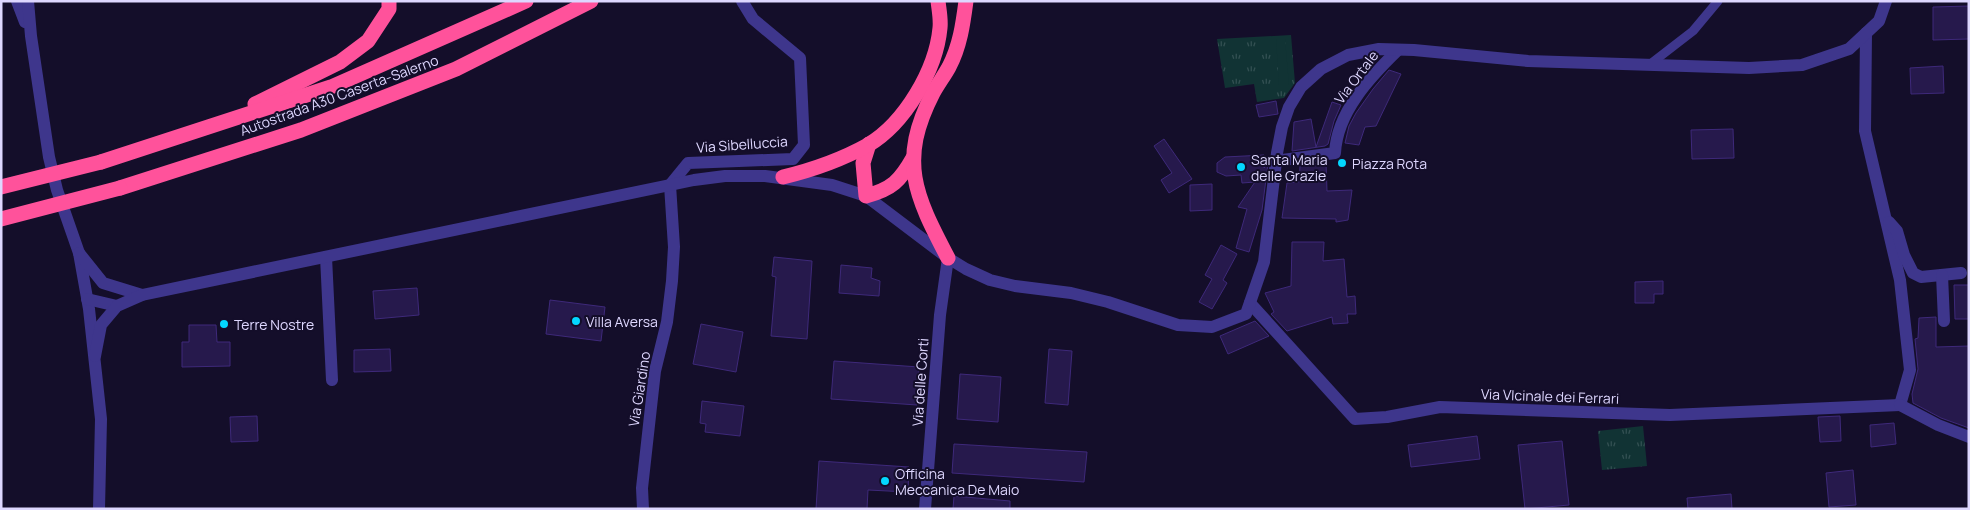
<svg xmlns="http://www.w3.org/2000/svg" width="1970" height="510" viewBox="0 0 1970 510" font-family="Manrope,sans-serif">
<defs>
<pattern id="grass-tufts" width="24" height="20" patternUnits="userSpaceOnUse" patternTransform="scale(1.25)"><rect width="24" height="20" fill="#113334"/><path d="M3 7l-1-3M5 7V3M7 7l1-3M15 17l-1-3M17 17v-4M19 17l1-3" fill="none" stroke="#335052"/></pattern>
</defs>
<rect width="100%" height="100%" fill="#140e2a"/>
<g fill="url(#grass-tufts)">
<path d="M 1291,35 L 1295,83 L 1284,98 L 1257,102 L 1254,84 L 1225,88 L 1217,39 Z"/>
<path d="M 1643,426 L 1647,466 L 1602,470 L 1598,431 Z"/>
</g>
<path fill="#113334" d="M 1276,39 L 1285,39 L 1289,85 L 1279,85 Z"/>
<g fill="#26194c" stroke="#3e297a">
<path d="M 1969,6 L 1969,39 L 1933,40 L 1933,7 Z"/>
<path d="M 1943,66 L 1944,93 L 1911,94 L 1910,68 Z"/>
<path d="M 1389,70 L 1401,74 L 1376,126 L 1365,127 L 1359,145 L 1345,143 L 1349,126 L 1356,113 L 1373,89 Z"/>
<path d="M 1276,101 L 1278,114 L 1259,117 L 1256,105 Z"/>
<path d="M 1332,102 L 1341,105 L 1334,121 L 1328,144 L 1325,146 L 1292,151 L 1294,122 L 1311,119 L 1316,147 Z"/>
<path d="M 1733,129 L 1734,158 L 1692,159 L 1691,130 Z"/>
<path d="M 1164,139 L 1192,179 L 1169,193 L 1161,180 L 1172,173 L 1154,146 Z"/>
<path d="M 1264,155 L 1264,168 L 1268,164 L 1262,210 L 1249,252 L 1236,248 L 1247,209 L 1238,207 L 1255,182 L 1242,183 L 1241,175 L 1226,176 L 1217,172 L 1217,163 L 1225,157 Z"/>
<path d="M 1326,162 L 1327,191 L 1352,190 L 1348,220 L 1336,222 L 1336,219 L 1282,218 L 1287,183 L 1299,182 L 1300,166 Z"/>
<path d="M 1212,184 L 1212,210 L 1190,211 L 1190,185 Z"/>
<path d="M 1292,242 L 1324,242 L 1323,261 L 1344,259 L 1347,297 L 1355,296 L 1356,314 L 1347,314 L 1348,323 L 1333,324 L 1332,317 L 1287,331 L 1271,314 L 1274,312 L 1265,293 L 1291,286 Z"/>
<path d="M 1221,245 L 1237,254 L 1223,280 L 1227,283 L 1212,309 L 1199,302 L 1212,279 L 1205,275 Z"/>
<path d="M 774,257 L 812,261 L 807,339 L 771,336 L 776,277 L 772,276 Z"/>
<path d="M 841,265 L 872,268 L 871,278 L 880,281 L 879,296 L 839,293 Z"/>
<path d="M 1663,281 L 1663,294 L 1654,294 L 1654,303 L 1635,303 L 1635,282 Z"/>
<path d="M 1954,285 L 1969,285 L 1969,319 L 1955,319 Z"/>
<path d="M 417,288 L 419,315 L 375,319 L 373,291 Z"/>
<path d="M 550,300 L 605,307 L 601,341 L 546,334 Z"/>
<path d="M 1936,317 L 1936,347 L 1969,346 L 1969,428 L 1941,418 L 1913,403 L 1912,394 L 1918,369 L 1915,339 L 1918,338 L 1919,318 Z"/>
<path d="M 1255,321 L 1269,336 L 1228,354 L 1220,336 Z"/>
<path d="M 701,324 L 743,332 L 736,372 L 693,364 Z"/>
<path d="M 189,325 L 216,325 L 217,342 L 230,342 L 230,366 L 182,367 L 182,342 L 189,342 Z"/>
<path d="M 390,349 L 391,371 L 354,372 L 354,350 Z"/>
<path d="M 1049,349 L 1072,351 L 1068,405 L 1045,403 Z"/>
<path d="M 834,361 L 919,367 L 917,405 L 831,399 Z"/>
<path d="M 960,374 L 1001,377 L 998,422 L 957,419 Z"/>
<path d="M 702,401 L 744,406 L 740,436 L 705,432 L 706,424 L 700,423 Z"/>
<path d="M 257,416 L 258,441 L 231,442 L 230,417 Z"/>
<path d="M 1840,416 L 1841,441 L 1820,442 L 1818,417 Z"/>
<path d="M 1894,423 L 1896,444 L 1871,447 L 1870,425 Z"/>
<path d="M 1477,436 L 1480,459 L 1411,467 L 1408,445 Z"/>
<path d="M 1562,441 L 1569,505 L 1525,509 L 1518,445 Z"/>
<path d="M 954,444 L 1087,452 L 1084,482 L 952,473 Z"/>
<path d="M 819,461 L 909,467 L 908,492 L 868,490 L 867,509 L 816,509 Z"/>
<path d="M 1853,470 L 1856,505 L 1829,507 L 1826,473 Z"/>
<path d="M 1731,494 L 1732,509 L 1688,509 L 1687,498 Z"/>
<path d="M 954,496 L 1010,501 L 1010,509 L 953,509 Z"/>
</g>
<g fill="none" stroke-linecap="round" stroke-linejoin="round">
<path stroke="#3e368c" stroke-width="9" d="M 1649,65 L 1693,31 L 1718,1"/>
<g stroke="#3e368c" stroke-width="12">
<path d="M 17,1 L 25,22"/>
<path d="M 28,1 L 31,36 L 49,157 L 57,190 L 79,253 L 89,309 L 101,419 L 99,509"/>
<path d="M 1866,33 L 1865,131 L 1900,280 L 1910,370 L 1900,405"/>
<path d="M 1275,161 L 1335,153 C 1337,112 1370,77 1398,50"/>
<path d="M 1889,222 L 1897,231 L 1904,255 L 1913,273 L 1921,277 L 1961,273"/>
<path d="M 326,257 L 332,380"/>
<path d="M 1942,275 L 1944,321"/>
<path d="M 1250,303 L 1355,419 L 1387,417 L 1440,407 L 1670,415 L 1900,405"/>
<path d="M 1900,405 L 1938,425 L 1969,437"/>
<path d="M 643,509 L 642,488 L 655,371 L 667,322 L 672,281 L 674,247 L 670,185 L 688,163 L 793,159 L 804,145 L 800,58 L 753,19 L 742,1"/>
<path d="M 925,509 L 940,315 L 948,258"/>
</g>
<g stroke="#3e368c" stroke-width="12">
<path d="M 79,253 L 103,283 L 142,295"/>
<path d="M 87,299 L 117,306"/>
<path d="M 95,356 L 101,325 L 117,306 L 142,295 L 694,180 L 725,176 L 765,176 L 832,185 L 866,196 L 948,258 L 966,269 L 990,280 L 1015,286 L 1071,293 L 1108,302 L 1178,325 L 1212,327 L 1246,314 L 1264,262 L 1277,153 L 1282,127 L 1289,107 L 1301,87 L 1321,69 L 1348,55 L 1379,49 L 1414,50 L 1528,61 L 1749,68 L 1802,65 L 1849,49 L 1879,21 L 1886,1"/>
</g>
<g stroke="#ff529b" stroke-width="15">
<path d="M 255,104 L 340,62 L 368,41 L 389,9 L 389,1"/>
<path d="M 869,144 L 863,163 L 866,196 C 892,189 900,181 913,158"/>
<path d="M 101,162 L 331,87 L 526,1"/>
<path d="M 783,177 C 812,170 841,160 868,145 C 905,123 936,70 940,28 C 941,19 939,10 938,1"/>
<path d="M 120,188 L 301,130 L 456,69 L 591,1"/>
<path d="M 948,258 C 915,195 898,161 933,93 C 938,84 944,76 949,67 C 960,46 963,24 966,1"/>
</g>
<g stroke="#ff529b" stroke-width="15">
<path d="M 1,187 L 101,162"/>
<path d="M 1,219 L 120,188"/>
</g>
</g>
<g fill="#03d7ff" stroke="#140e2a" stroke-width="2">
<circle cx="1342" cy="163" r="5"/>
<circle cx="1241" cy="167" r="5"/>
<circle cx="576" cy="321" r="5"/>
<circle cx="224" cy="324" r="5"/>
<circle cx="885" cy="481" r="5"/>
</g>
<g text-anchor="middle" dominant-baseline="central" stroke-width="4" stroke-linejoin="round" paint-order="stroke">
<g font-size="14" fill="#ded7ff" stroke="#140e2a">
<text transform="translate(1356 77) rotate(-53)">Via Ortale</text>
<text transform="translate(339 95) rotate(-20)">Autostrada A30 Caserta-Salerno</text>
<text transform="translate(742 144) rotate(-4)">Via Sibelluccia</text>
<text transform="translate(920 382) rotate(-86)">Via delle Corti</text>
<text transform="translate(639 389) rotate(-81)">Via Giardino</text>
<text transform="translate(1550 396) rotate(2)">Via VIcinale dei Ferrari</text>
</g>
<g font-size="14" fill="#ded7ff" stroke="#140e2a" text-anchor="start">
<text x="1251" y="159">Santa Maria<tspan x="1251" dy="16">delle Grazie</tspan></text>
<text x="1352" y="163">Piazza Rota</text>
<text x="586" y="321">Villa Aversa</text>
<text x="234" y="324">Terre Nostre</text>
<text x="895" y="473">Officina<tspan x="895" dy="16">Meccanica De Maio</tspan></text>
</g>
</g>
<rect width="1970" height="510" fill="none" stroke="#ded7ff" stroke-width="5"/>
</svg>
